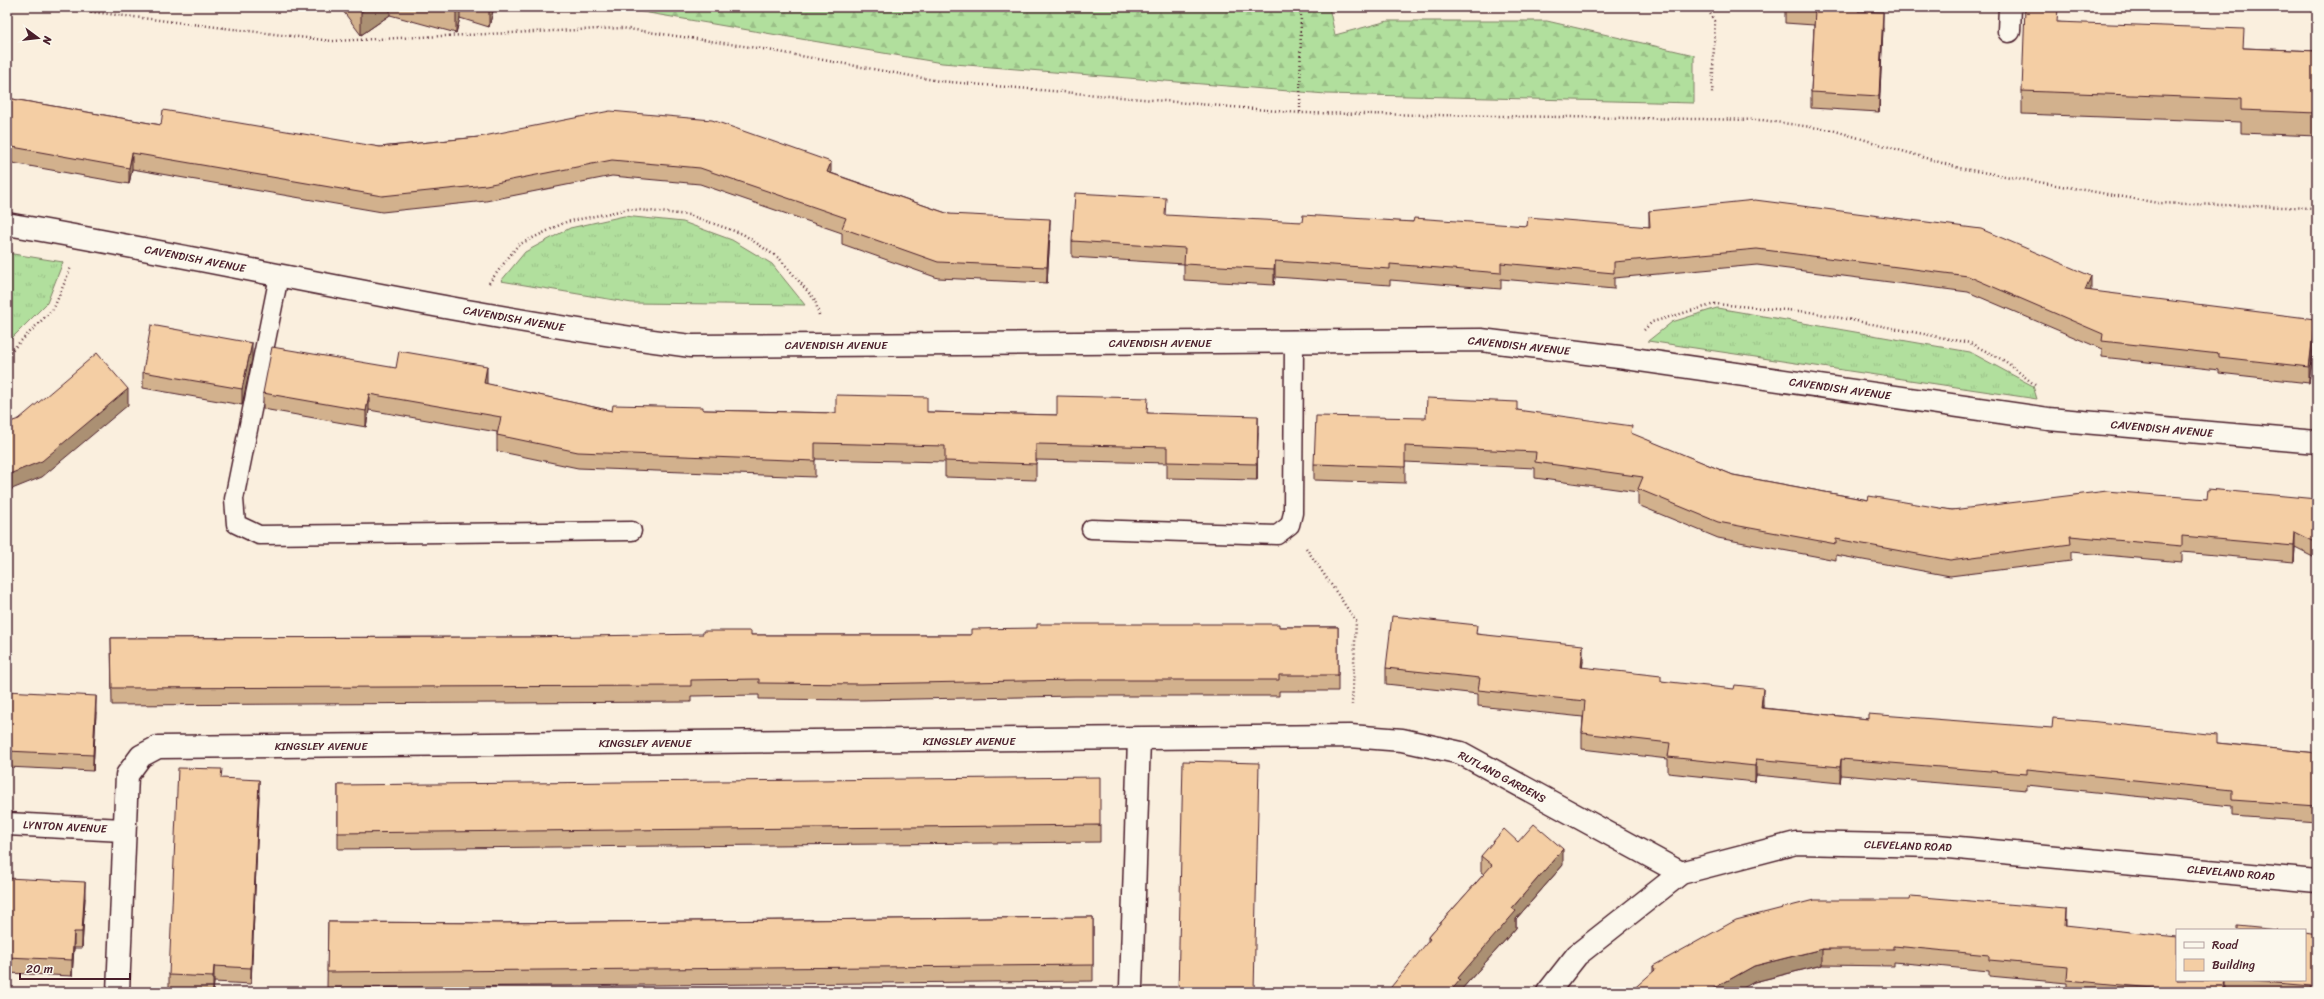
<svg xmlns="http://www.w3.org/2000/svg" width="2324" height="999" viewBox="0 0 2324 999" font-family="Sriracha,sans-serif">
<defs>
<pattern id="grass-tufts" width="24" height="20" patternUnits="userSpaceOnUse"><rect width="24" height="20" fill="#b1df9d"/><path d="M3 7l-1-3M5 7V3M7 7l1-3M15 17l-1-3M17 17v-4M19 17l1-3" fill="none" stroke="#9abf87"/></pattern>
<pattern id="forest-firs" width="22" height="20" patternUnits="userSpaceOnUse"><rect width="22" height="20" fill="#b1df9d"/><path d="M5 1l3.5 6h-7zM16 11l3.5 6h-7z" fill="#9abf87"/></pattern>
</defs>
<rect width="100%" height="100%" fill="#faefde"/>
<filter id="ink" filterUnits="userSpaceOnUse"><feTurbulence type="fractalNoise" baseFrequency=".025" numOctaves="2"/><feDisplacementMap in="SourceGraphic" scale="8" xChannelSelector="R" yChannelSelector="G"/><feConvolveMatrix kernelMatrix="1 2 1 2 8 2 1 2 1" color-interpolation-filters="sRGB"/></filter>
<g filter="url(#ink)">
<g fill="url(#grass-tufts)" stroke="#7e7f64">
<path d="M 624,216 L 683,222 L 732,240 L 772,264 L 805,305 L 632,303 L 501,281 L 525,252 L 570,228 Z"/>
<path d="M 7,253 L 63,262 L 47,303 L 7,343 Z"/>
<path d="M 1717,308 L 1970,352 L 2033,386 L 2037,399 L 1648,341 L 1672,322 Z"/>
</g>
<path fill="url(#forest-firs)" stroke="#7e7f64" d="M 627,7 L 1329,7 L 1335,35 L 1388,21 L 1547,21 L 1694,55 L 1694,103 L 1326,94 L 942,63 L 625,9 Z"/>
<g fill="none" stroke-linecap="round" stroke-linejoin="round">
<g stroke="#4a1f2b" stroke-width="21">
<g id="service">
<path d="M 279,276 L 234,499 L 236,524 L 259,535 L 632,531"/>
<path d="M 1091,529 L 1277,535 L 1290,525 L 1293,513 L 1294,342"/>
</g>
</g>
<g stroke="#4a1f2b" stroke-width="25">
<g id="minor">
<path d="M 2009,31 L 2010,7"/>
<path d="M 7,224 C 235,263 461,317 691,346 L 1481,340 L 1619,357 L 2048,419 L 2317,442"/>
<path d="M 7,824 L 123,830"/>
<path d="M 118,992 L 127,775 L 141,756 L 158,747 L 1350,736 L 1402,740 L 1461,753 L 1681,873"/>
<path d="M 1129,992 L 1131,988 L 1139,739"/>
<path d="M 1548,992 L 1577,955 L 1681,873 L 1796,843 L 1937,846 L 2317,881"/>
</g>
</g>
<g stroke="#4a1f2b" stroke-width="2.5" stroke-dasharray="1 3" stroke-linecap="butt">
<path d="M 51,7 L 332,41 L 622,28 L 757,48 L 939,81 L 1300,113 L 1762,120 L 1832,130 L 1959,168 L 2158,203 L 2317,208"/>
<path d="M 1706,7 L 1715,21 L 1712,96"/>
<path d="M 1300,112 L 1301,7"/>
<path d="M 489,283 L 518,245 L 566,222 L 629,209 L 689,215 L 743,234 L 780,259 L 815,300 L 819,315"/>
<path d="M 1644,330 L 1652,322 L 1715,304 L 1810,312 L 1970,343 L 2005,361 L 2035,385"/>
<path d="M 7,355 L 54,308 L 71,267"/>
<path d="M 1306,548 L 1356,621 L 1352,705"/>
</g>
<use href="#service" stroke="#fbf7ec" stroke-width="18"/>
<use href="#minor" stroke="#fbf7ec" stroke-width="22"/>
</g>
<g fill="#d2b18d" stroke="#4a1f2b">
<path d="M 340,7 L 494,7 L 489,27 L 460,18 L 456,33 L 390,15 L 361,35 Z"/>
<path d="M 1785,7 L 1859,7 L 1859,11 L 1883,28 L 1879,112 L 1811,108 L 1811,92 L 1814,25 L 1785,23 Z"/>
<path d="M 2058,22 L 2244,48 L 2317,51 L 2317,136 L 2241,133 L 2241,122 L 2022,114 L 2022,91 Z"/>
<path d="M 7,98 L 161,125 L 380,147 L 479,137 L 831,173 L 949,214 L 1050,235 L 1047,283 L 938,278 L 842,244 L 842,233 L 700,184 L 612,176 L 486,201 L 382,212 L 132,169 L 129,184 L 7,162 Z"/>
<path d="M 1649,211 L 2091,291 L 2315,335 L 2309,383 L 2219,373 L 2219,370 L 2102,357 L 2102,349 L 1968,292 L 1757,265 L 1614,278 L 1614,289 L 1501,279 L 1501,289 L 1390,280 L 1390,285 L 1275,277 L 1274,285 L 1184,280 L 1184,264 L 1072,257 L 1072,241 L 1302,222 L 1413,222 L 1527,226 L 1649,227 Z"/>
<path d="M 252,359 L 242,405 L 143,388 L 143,372 Z"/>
<path d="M 487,384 L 612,411 L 703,410 L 836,413 L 927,412 L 1057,415 L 1148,413 L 1258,432 L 1257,480 L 1167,478 L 1167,463 L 1036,460 L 1036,480 L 945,477 L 945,462 L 815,459 L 815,477 L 578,468 L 497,451 L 497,432 L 369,410 L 366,427 L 263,409 L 263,393 Z"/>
<path d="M 1517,410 L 1632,434 L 1733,475 L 1868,500 L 1952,510 L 2207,499 L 2317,499 L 2317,559 L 2295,548 L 2294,562 L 2182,552 L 2182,562 L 2071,552 L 2071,561 L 1950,576 L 1836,555 L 1836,560 L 1718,538 L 1638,505 L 1638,492 L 1535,478 L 1535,468 L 1405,462 L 1405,483 L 1314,480 L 1314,464 L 1426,418 Z"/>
<path d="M 1279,627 L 1338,627 L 1338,691 L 1279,691 L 1279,696 L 1075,696 L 861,700 L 759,699 L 759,695 L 691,696 L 691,702 L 112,705 L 111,638 L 529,637 L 751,635 L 971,635 Z"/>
<path d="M 1477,634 L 1583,661 L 1582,668 L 1661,681 L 1763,704 L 1763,708 L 1868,719 L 2217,743 L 2317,753 L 2317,822 L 2232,816 L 2232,806 L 2027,785 L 2027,790 L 1841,775 L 1840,783 L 1756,775 L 1755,782 L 1668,773 L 1668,759 L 1582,749 L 1582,733 L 1583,717 L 1478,706 L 1478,694 L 1386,684 L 1386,668 Z"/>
<path d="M 7,691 L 96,712 L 93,771 L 7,767 Z"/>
<path d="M 222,778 L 259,796 L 251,984 L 214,982 L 213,992 L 169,991 L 169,975 Z"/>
<path d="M 338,785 L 1100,825 L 1100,842 L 338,849 Z"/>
<path d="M 1518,842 L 1563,865 L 1516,919 L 1516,928 L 1460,991 L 1460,992 L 1428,942 L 1428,937 L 1484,874 L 1481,872 L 1481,856 Z"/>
<path d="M 7,878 L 85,898 L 82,948 L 74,948 L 72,976 L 7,973 Z"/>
<path d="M 1093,917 L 1093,981 L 327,988 L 328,922 L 499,923 Z"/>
<path d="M 2066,926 L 2177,980 L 2305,980 L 2317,992 L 2067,992 L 2067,983 L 1989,976 L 1989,971 L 1894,962 L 1894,966 L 1822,965 L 1754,982 L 1653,972 L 1653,966 Z"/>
</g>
<g fill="#ab9073" stroke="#4a1f2b">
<path d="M 368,7 L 390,7 L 390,15 L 361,35 L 361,12 Z"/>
<path d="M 457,7 L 460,7 L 460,18 L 456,33 L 456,10 Z"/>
<path d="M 489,7 L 494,7 L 489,27 Z"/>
<path d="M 1883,12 L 1883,28 L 1879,112 L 1879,96 Z"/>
<path d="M 132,153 L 132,169 L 129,184 L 129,168 Z"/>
<path d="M 831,162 L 831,178 L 827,172 Z"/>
<path d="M 1050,219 L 1050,235 L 1047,283 L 1047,267 Z"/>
<path d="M 1275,261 L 1275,277 L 1274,285 L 1274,269 Z"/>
<path d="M 2091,276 L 2091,292 L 2085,290 Z"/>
<path d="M 2315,319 L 2315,335 L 2309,383 L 2309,367 Z"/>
<path d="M 252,343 L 252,359 L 242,405 L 242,389 Z"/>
<path d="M 487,366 L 487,383 L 484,399 L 484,383 Z"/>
<path d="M 128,389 L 128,405 L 42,477 L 7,491 L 7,475 Z"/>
<path d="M 369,394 L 369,410 L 366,427 L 366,411 Z"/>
<path d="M 1258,416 L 1258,432 L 1257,480 L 1257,464 Z"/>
<path d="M 2295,532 L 2295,548 L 2294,562 L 2294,546 Z"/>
<path d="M 1583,645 L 1583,661 L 1581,684 L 1581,667 Z"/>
<path d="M 1763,688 L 1763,704 L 1761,724 L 1761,708 Z"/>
<path d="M 96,696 L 96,712 L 93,771 L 93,755 Z"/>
<path d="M 1756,759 L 1756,775 L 1755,782 L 1755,766 Z"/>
<path d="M 1841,759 L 1841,775 L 1840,783 L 1840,767 Z"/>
<path d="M 259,780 L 259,796 L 251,984 L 251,968 Z"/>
<path d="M 1563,849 L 1563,865 L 1516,919 L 1516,928 L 1460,991 L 1460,992 L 1450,992 L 1458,978 L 1512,908 Z"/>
<path d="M 85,882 L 85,898 L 82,948 L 82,932 Z"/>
<path d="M 2066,909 L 2066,925 L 2065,942 L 2065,925 Z"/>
<path d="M 74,932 L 74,948 L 72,976 L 72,960 Z"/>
<path d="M 1822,949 L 1822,965 L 1754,982 L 1736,992 L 1707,992 L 1754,966 Z"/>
<path d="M 214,966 L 214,982 L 213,992 L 213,977 Z"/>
<path d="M 2225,980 L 2225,992 L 2223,992 Z"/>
</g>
<g fill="#f4cea4" stroke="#4a1f2b">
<path d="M 357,7 L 368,7 L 361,12 Z"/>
<path d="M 446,7 L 457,7 L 456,10 Z"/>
<path d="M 1785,7 L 1858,7 L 1858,11 L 1883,12 L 1879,96 L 1811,92 L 1815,9 Z"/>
<path d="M 2025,7 L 2058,7 L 2057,22 L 2244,29 L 2243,48 L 2317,51 L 2317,113 L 2241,110 L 2241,99 L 2022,91 Z"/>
<path d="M 7,98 L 161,125 L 163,110 L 380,147 L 479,137 L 610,111 L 712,120 L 831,162 L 827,172 L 949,214 L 1050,219 L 1047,267 L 938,262 L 842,228 L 846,218 L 700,168 L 612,160 L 486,185 L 382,196 L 132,153 L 129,168 L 7,146 Z"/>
<path d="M 1075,193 L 1166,198 L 1165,215 L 1302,222 L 1303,215 L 1413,222 L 1414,218 L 1527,226 L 1528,217 L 1650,227 L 1649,211 L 1755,200 L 1981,229 L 2091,276 L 2085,290 L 2315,319 L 2309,367 L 2219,357 L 2219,354 L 2102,341 L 2103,334 L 1968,276 L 1757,249 L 1614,262 L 1614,273 L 1501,263 L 1501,273 L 1390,264 L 1390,269 L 1275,261 L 1274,269 L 1184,264 L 1185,248 L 1072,241 Z"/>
<path d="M 151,325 L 252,343 L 242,389 L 143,372 Z"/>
<path d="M 272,347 L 396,368 L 399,351 L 487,366 L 484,383 L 612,411 L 613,405 L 703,407 L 703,410 L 836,413 L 836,395 L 927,397 L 927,412 L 1057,415 L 1057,396 L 1148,398 L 1147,413 L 1258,416 L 1257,464 L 1167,462 L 1167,447 L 1036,444 L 1036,464 L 945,461 L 945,446 L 815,443 L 815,461 L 578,452 L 497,435 L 501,417 L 369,394 L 366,411 L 263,393 Z"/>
<path d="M 97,353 L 128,389 L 42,461 L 7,475 L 7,423 L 19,419 Z"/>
<path d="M 1427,398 L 1517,402 L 1517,410 L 1632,426 L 1631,433 L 1733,475 L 1868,500 L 1869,496 L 1952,510 L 2107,491 L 2207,499 L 2208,489 L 2317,499 L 2317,543 L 2295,532 L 2294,546 L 2182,536 L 2182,546 L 2070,536 L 2071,544 L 1950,560 L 1836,539 L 1836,544 L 1718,522 L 1638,489 L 1643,477 L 1535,462 L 1536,452 L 1405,446 L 1405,467 L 1314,464 L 1316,416 L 1426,418 Z"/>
<path d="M 1392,616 L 1477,625 L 1476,634 L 1583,645 L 1581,667 L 1661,676 L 1661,681 L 1734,689 L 1735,685 L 1763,688 L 1761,708 L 1868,719 L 1868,714 L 2052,728 L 2053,718 L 2089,721 L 2217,735 L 2217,743 L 2317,753 L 2317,806 L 2232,800 L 2232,790 L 2027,769 L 2027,774 L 1841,759 L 1840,767 L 1756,759 L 1755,766 L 1668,757 L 1670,743 L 1582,733 L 1585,701 L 1478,690 L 1480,678 L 1386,668 Z"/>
<path d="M 1037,624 L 1279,624 L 1279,627 L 1338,627 L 1338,675 L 1279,675 L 1279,680 L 1075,680 L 861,684 L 759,683 L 759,679 L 691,680 L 691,686 L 112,688 L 111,638 L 529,637 L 703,634 L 703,631 L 751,631 L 751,635 L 971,635 L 971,629 L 1037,628 Z"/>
<path d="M 7,691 L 96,696 L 93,755 L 7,751 Z"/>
<path d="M 1183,761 L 1259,763 L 1254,992 L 1178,992 Z"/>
<path d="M 178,768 L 222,769 L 221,778 L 259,780 L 251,968 L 214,966 L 213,977 L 169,975 Z"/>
<path d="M 1100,777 L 1100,825 L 338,833 L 338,785 Z"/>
<path d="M 1534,824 L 1563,849 L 1512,908 L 1516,911 L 1458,978 L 1460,980 L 1450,992 L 1387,992 L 1430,939 L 1428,937 L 1492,865 L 1481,856 L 1504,829 L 1518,842 Z"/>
<path d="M 7,878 L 85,882 L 82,932 L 74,932 L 72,960 L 7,957 Z"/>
<path d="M 1911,896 L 2066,909 L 2065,925 L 2177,937 L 2177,980 L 2225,980 L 2223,992 L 2197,992 L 2067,980 L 2068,967 L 1989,960 L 1989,955 L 1894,946 L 1894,949 L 1822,949 L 1754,966 L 1707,992 L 1630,992 L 1655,970 L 1653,966 L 1736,920 L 1814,900 L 1910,900 Z"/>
<path d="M 1093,917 L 1093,965 L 327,972 L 328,922 L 499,923 Z"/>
<path d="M 2237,926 L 2279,930 L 2237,930 Z"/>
<path d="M 2305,932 L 2317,934 L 2317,992 L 2310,992 L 2311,986 L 2240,980 L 2305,980 Z"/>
</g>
</g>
<g text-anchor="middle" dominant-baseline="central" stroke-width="3.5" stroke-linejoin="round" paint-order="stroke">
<g font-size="11" fill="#4a1f2b" stroke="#fbf7ec">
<text transform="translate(195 259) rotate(11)">CAVENDISH AVENUE</text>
<text transform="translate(514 319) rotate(10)">CAVENDISH AVENUE</text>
<text x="1160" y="343">CAVENDISH AVENUE</text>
<text x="836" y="345">CAVENDISH AVENUE</text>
<text transform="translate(1519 346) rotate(6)">CAVENDISH AVENUE</text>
<text transform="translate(1840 389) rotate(8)">CAVENDISH AVENUE</text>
<text transform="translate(2162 429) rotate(5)">CAVENDISH AVENUE</text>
<text x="969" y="741">KINGSLEY AVENUE</text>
<text x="645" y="743">KINGSLEY AVENUE</text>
<text x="321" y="746">KINGSLEY AVENUE</text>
<text transform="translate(1502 777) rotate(28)">RUTLAND GARDENS</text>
<text transform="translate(65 827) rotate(3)">LYNTON AVENUE</text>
<text transform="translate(1908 846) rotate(2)">CLEVELAND ROAD</text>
<text transform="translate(2231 873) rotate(5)">CLEVELAND ROAD</text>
</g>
</g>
<rect width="2324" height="999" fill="none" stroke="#fbf7ec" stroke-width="24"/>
<rect x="12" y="12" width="2300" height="975" fill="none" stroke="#4a1f2b" stroke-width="1.5" filter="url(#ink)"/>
<rect x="2176" y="929" width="130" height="52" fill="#fbf7ec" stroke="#b4a19f"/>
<rect x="2184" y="942" width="20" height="6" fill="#fbf7ec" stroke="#b4a19f"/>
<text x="2212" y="949" font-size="12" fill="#4a1f2b">Road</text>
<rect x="2184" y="959" width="20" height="12" fill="#f4cea4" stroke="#b4a19f"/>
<text x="2212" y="969" font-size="12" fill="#4a1f2b">Building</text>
<g transform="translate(38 38) rotate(105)" stroke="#fbf7ec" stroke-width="3" paint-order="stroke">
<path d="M0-3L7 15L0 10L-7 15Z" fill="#4a1f2b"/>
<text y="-6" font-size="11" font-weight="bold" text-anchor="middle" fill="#4a1f2b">N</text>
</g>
<path d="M20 973v6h110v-6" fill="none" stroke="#4a1f2b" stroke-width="2"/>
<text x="26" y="973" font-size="12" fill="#4a1f2b" stroke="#fbf7ec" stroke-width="3" paint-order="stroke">20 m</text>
</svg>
